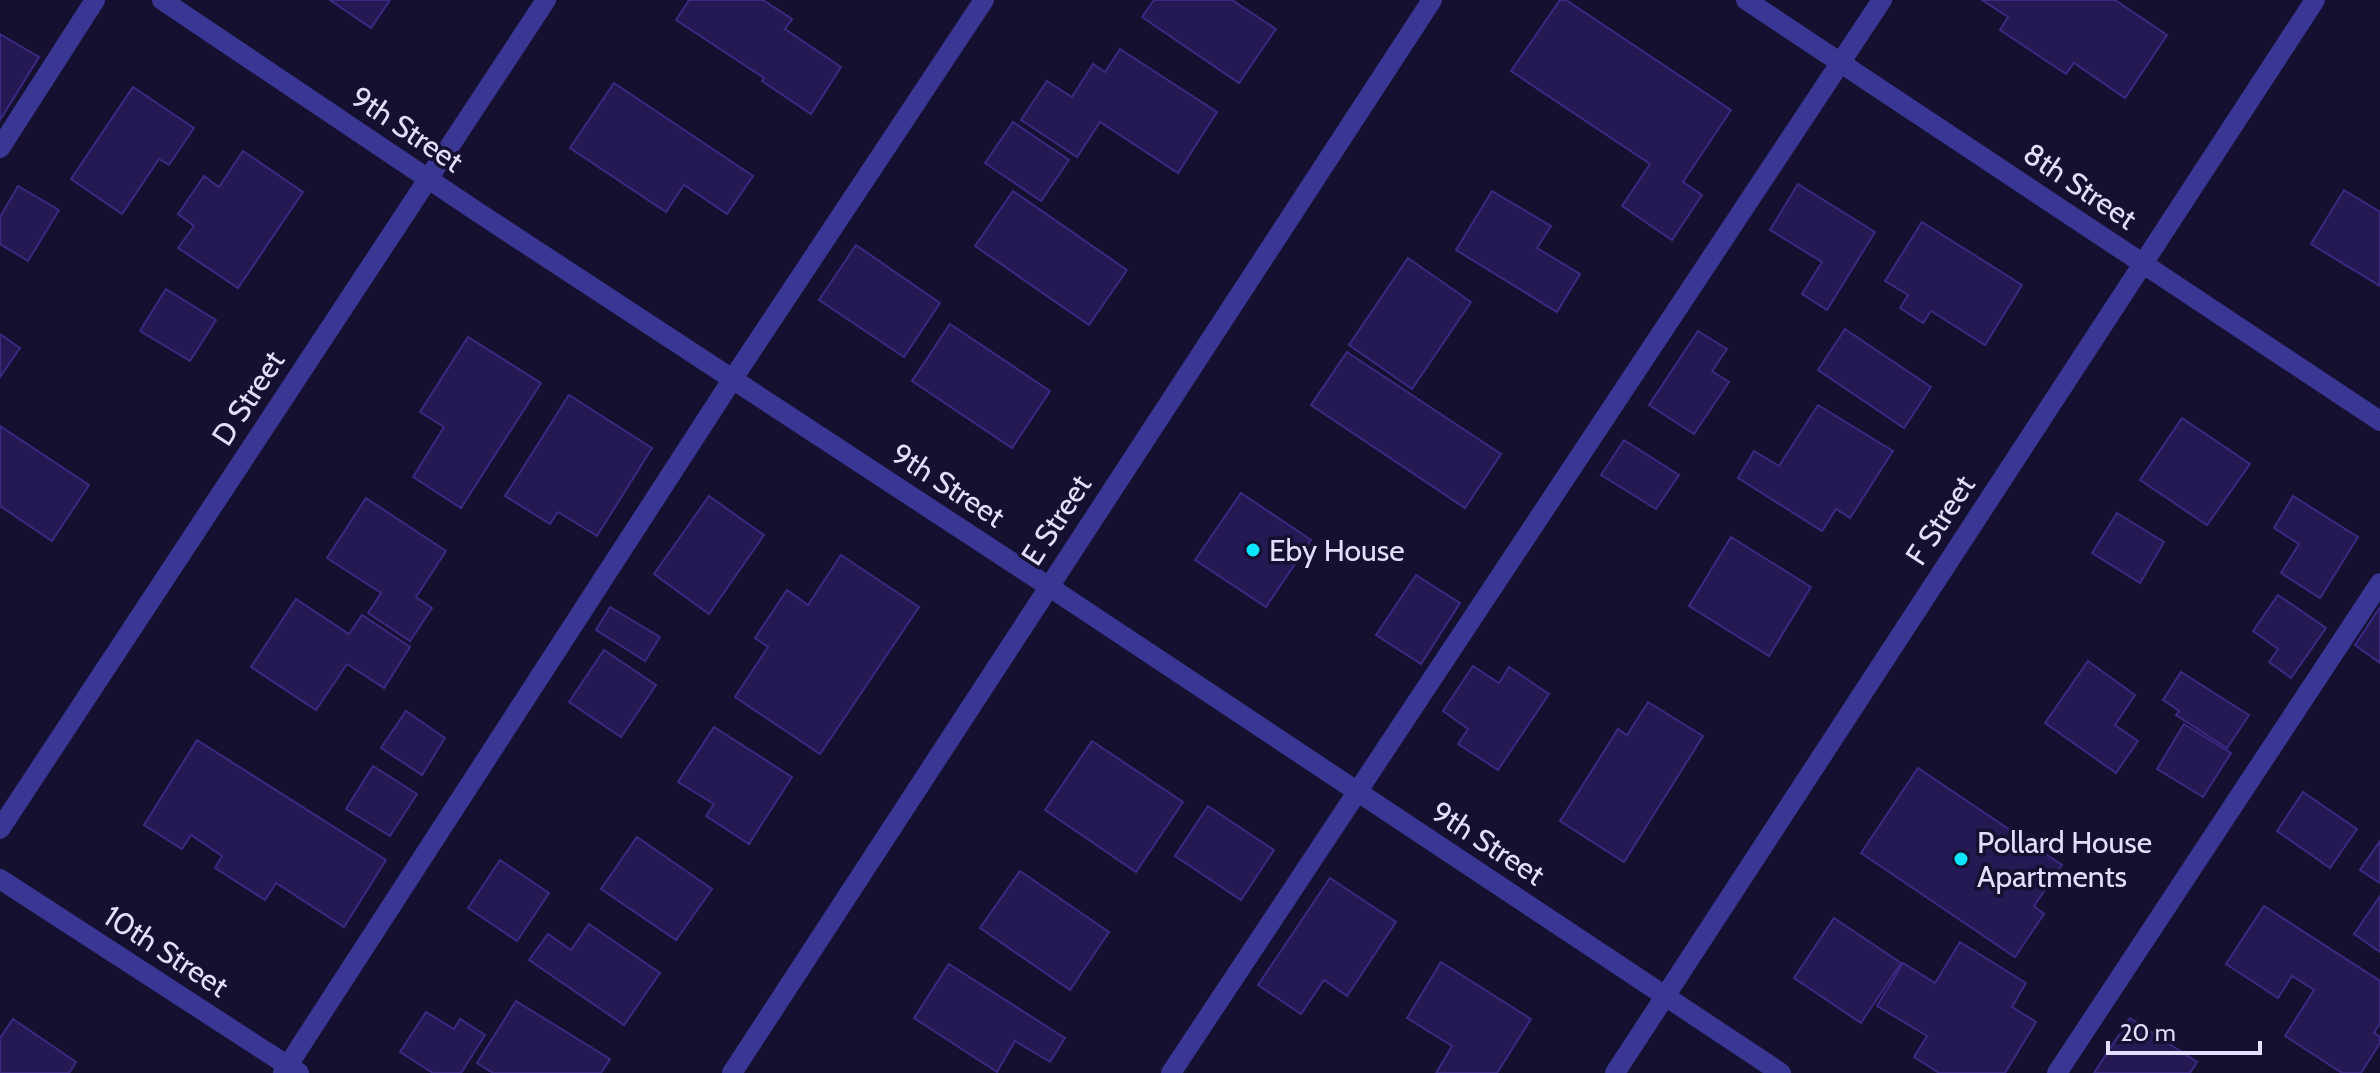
<svg xmlns="http://www.w3.org/2000/svg" width="2380" height="1073" viewBox="0 0 2380 1073" font-family="Cabin,sans-serif">
<rect width="100%" height="100%" fill="#150f30"/>
<g fill="#251953" stroke="#3b2981" stroke-width="2">
<path d="M 330,0 L 390,0 L 371,28 Z"/>
<path d="M 689,0 L 763,0 L 792,19 L 785,29 L 841,67 L 811,114 L 762,81 L 764,78 L 676,20 Z"/>
<path d="M 1154,0 L 1232,0 L 1276,29 L 1239,83 L 1142,17 Z"/>
<path d="M 1560,0 L 1566,0 L 1731,110 L 1683,182 L 1702,195 L 1672,240 L 1622,206 L 1650,164 L 1511,71 Z"/>
<path d="M 1982,0 L 2115,0 L 2167,35 L 2125,98 L 2074,63 L 2066,74 L 2000,30 L 2008,17 Z"/>
<path d="M 0,34 L 39,57 L 0,120 Z"/>
<path d="M 1120,49 L 1217,112 L 1178,173 L 1100,122 L 1077,157 L 1021,120 L 1047,81 L 1072,97 L 1093,64 L 1105,72 Z"/>
<path d="M 614,83 L 753,176 L 727,214 L 684,185 L 666,212 L 570,148 Z"/>
<path d="M 133,87 L 194,128 L 169,165 L 159,159 L 122,214 L 71,179 Z"/>
<path d="M 1013,122 L 1069,160 L 1041,201 L 985,163 Z"/>
<path d="M 243,151 L 303,192 L 238,288 L 178,248 L 194,226 L 178,214 L 204,176 L 219,187 Z"/>
<path d="M 1798,184 L 1875,232 L 1827,310 L 1802,294 L 1822,262 L 1770,230 Z"/>
<path d="M 18,186 L 59,210 L 28,261 L 0,244 L 0,217 Z"/>
<path d="M 2344,190 L 2380,212 L 2380,286 L 2311,244 Z"/>
<path d="M 1013,191 L 1127,270 L 1089,325 L 975,246 Z"/>
<path d="M 1492,191 L 1551,226 L 1537,248 L 1580,274 L 1557,312 L 1456,250 Z"/>
<path d="M 1922,222 L 2022,285 L 1985,345 L 1931,311 L 1923,323 L 1900,308 L 1908,295 L 1885,281 Z"/>
<path d="M 856,245 L 940,303 L 904,357 L 819,300 Z"/>
<path d="M 1408,258 L 1471,302 L 1412,389 L 1349,345 Z"/>
<path d="M 166,289 L 216,320 L 190,361 L 140,331 Z"/>
<path d="M 950,324 L 1050,391 L 1012,448 L 912,381 Z"/>
<path d="M 1845,329 L 1931,387 L 1904,428 L 1818,370 Z"/>
<path d="M 1698,331 L 1727,349 L 1712,371 L 1729,382 L 1694,434 L 1649,405 Z"/>
<path d="M 0,334 L 20,348 L 0,377 Z"/>
<path d="M 468,337 L 541,383 L 461,508 L 413,477 L 444,427 L 420,412 Z"/>
<path d="M 1347,352 L 1501,454 L 1465,508 L 1311,405 Z"/>
<path d="M 569,395 L 652,448 L 597,536 L 558,512 L 550,524 L 505,496 Z"/>
<path d="M 1818,405 L 1893,451 L 1850,518 L 1836,509 L 1822,531 L 1738,478 L 1754,451 L 1779,466 Z"/>
<path d="M 2182,418 L 2250,464 L 2207,525 L 2140,480 Z"/>
<path d="M 0,426 L 89,485 L 52,541 L 0,506 Z"/>
<path d="M 1624,440 L 1679,475 L 1656,509 L 1601,475 Z"/>
<path d="M 1241,493 L 1311,540 L 1266,607 L 1195,560 Z"/>
<path d="M 709,496 L 764,535 L 709,614 L 654,574 Z"/>
<path d="M 2293,496 L 2358,537 L 2320,598 L 2281,573 L 2299,544 L 2274,528 Z"/>
<path d="M 366,498 L 446,551 L 416,597 L 432,608 L 410,641 L 368,613 L 381,593 L 327,558 Z"/>
<path d="M 2117,513 L 2164,542 L 2140,583 L 2092,553 Z"/>
<path d="M 1731,537 L 1811,587 L 1769,656 L 1689,606 Z"/>
<path d="M 841,555 L 919,607 L 820,754 L 735,697 L 768,647 L 755,638 L 787,590 L 808,605 Z"/>
<path d="M 1416,575 L 1460,603 L 1421,664 L 1376,635 Z"/>
<path d="M 2278,595 L 2326,628 L 2291,678 L 2269,662 L 2278,649 L 2253,631 Z"/>
<path d="M 296,599 L 349,634 L 362,615 L 410,647 L 384,688 L 347,664 L 316,710 L 251,667 Z"/>
<path d="M 610,607 L 660,637 L 645,661 L 596,630 Z"/>
<path d="M 2380,607 L 2380,663 L 2355,645 Z"/>
<path d="M 604,650 L 656,685 L 621,737 L 569,702 Z"/>
<path d="M 2088,661 L 2135,695 L 2115,725 L 2138,741 L 2116,773 L 2045,723 Z"/>
<path d="M 1473,666 L 1499,683 L 1509,667 L 1549,694 L 1498,770 L 1458,744 L 1468,729 L 1443,711 Z"/>
<path d="M 2181,672 L 2249,715 L 2227,748 L 2176,715 L 2179,711 L 2163,700 Z"/>
<path d="M 1648,702 L 1703,736 L 1624,862 L 1560,821 L 1618,729 L 1627,735 Z"/>
<path d="M 406,711 L 445,738 L 422,775 L 381,748 Z"/>
<path d="M 2184,724 L 2231,753 L 2203,797 L 2157,769 Z"/>
<path d="M 714,727 L 792,777 L 749,844 L 706,816 L 714,804 L 678,782 Z"/>
<path d="M 197,740 L 386,860 L 344,927 L 276,883 L 265,900 L 215,868 L 222,856 L 191,835 L 182,849 L 144,825 Z"/>
<path d="M 1092,741 L 1183,802 L 1136,872 L 1045,810 Z"/>
<path d="M 373,766 L 417,794 L 390,836 L 346,809 Z"/>
<path d="M 1918,768 L 2062,865 L 2034,906 L 2044,914 L 2015,957 L 1861,853 Z"/>
<path d="M 2303,792 L 2357,829 L 2330,868 L 2277,831 Z"/>
<path d="M 1208,806 L 1274,850 L 1241,900 L 1175,856 Z"/>
<path d="M 637,837 L 712,889 L 676,940 L 601,889 Z"/>
<path d="M 2380,841 L 2380,883 L 2360,870 Z"/>
<path d="M 500,860 L 549,893 L 517,941 L 468,908 Z"/>
<path d="M 1020,871 L 1109,932 L 1070,990 L 980,928 Z"/>
<path d="M 1330,878 L 1396,922 L 1347,996 L 1324,980 L 1301,1014 L 1258,985 Z"/>
<path d="M 2380,896 L 2380,952 L 2354,934 Z"/>
<path d="M 2264,906 L 2380,981 L 2380,1023 L 2374,1033 L 2380,1037 L 2380,1043 L 2361,1073 L 2342,1073 L 2285,1036 L 2314,990 L 2292,976 L 2278,998 L 2226,964 Z"/>
<path d="M 1834,918 L 1901,963 L 1861,1023 L 1794,978 Z"/>
<path d="M 589,924 L 660,973 L 624,1025 L 529,960 L 548,934 L 571,950 Z"/>
<path d="M 1960,942 L 2026,983 L 2012,1007 L 2036,1022 L 2005,1073 L 1939,1073 L 1914,1057 L 1927,1036 L 1877,1006 L 1903,963 L 1935,983 Z"/>
<path d="M 1441,962 L 1531,1019 L 1497,1073 L 1436,1073 L 1452,1046 L 1407,1018 Z"/>
<path d="M 949,964 L 1065,1038 L 1050,1062 L 1015,1041 L 997,1072 L 914,1018 Z"/>
<path d="M 516,1001 L 610,1059 L 601,1073 L 493,1073 L 477,1063 Z"/>
<path d="M 426,1012 L 454,1029 L 460,1019 L 485,1035 L 461,1073 L 433,1073 L 400,1052 Z"/>
<path d="M 2130,1018 L 2197,1062 L 2190,1073 L 2094,1073 Z"/>
<path d="M 13,1019 L 76,1062 L 69,1073 L 0,1073 L 0,1038 Z"/>
</g>
<g fill="none" stroke-linecap="round" stroke-linejoin="round">
<g stroke="#3a3693" stroke-width="20">
<path d="M 162,0 L 476,211 L 1048,586 L 1781,1073"/>
<path d="M 1746,0 L 2380,421"/>
<path d="M 0,148 L 95,0"/>
<path d="M 0,829 L 546,0"/>
<path d="M 0,879 L 299,1073"/>
<path d="M 283,1073 L 732,380 L 984,0"/>
<path d="M 732,1073 L 1432,0"/>
<path d="M 1171,1073 L 1882,0"/>
<path d="M 1615,1073 L 2315,0"/>
<path d="M 2057,1073 L 2380,583"/>
</g>
</g>
<g fill="#0ae6ff" stroke="#150f30" stroke-width="3">
<circle cx="1253" cy="550" r="8"/>
<circle cx="1961" cy="859" r="8"/>
</g>
<g text-anchor="middle" dominant-baseline="central" stroke-width="7" stroke-linejoin="round" paint-order="stroke">
<g font-size="30" fill="#e2deff" stroke="#150f30">
<text transform="translate(407 129) rotate(34)">9th Street</text>
<text transform="translate(2080 186) rotate(34)">8th Street</text>
<text transform="translate(248 398) rotate(-57)">D Street</text>
<text transform="translate(948 485) rotate(33)">9th Street</text>
<text transform="translate(1056 520) rotate(-57)">E Street</text>
<text transform="translate(1940 520) rotate(-57)">F Street</text>
<text transform="translate(1488 843) rotate(33)">9th Street</text>
<text transform="translate(166 951) rotate(33)">10th Street</text>
</g>
<g font-size="30" fill="#e2deff" stroke="#150f30" text-anchor="start">
<text x="1269" y="550">Eby House</text>
<text x="1977" y="842">Pollard House<tspan x="1977" dy="34">Apartments</tspan></text>
</g>
</g>
<path d="M2108 1041v12h152v-12" fill="none" stroke="#e2deff" stroke-width="4"/>
<text x="2120" y="1041" font-size="24" fill="#e2deff" stroke="#150f30" stroke-width="6" paint-order="stroke">20 m</text>
</svg>
